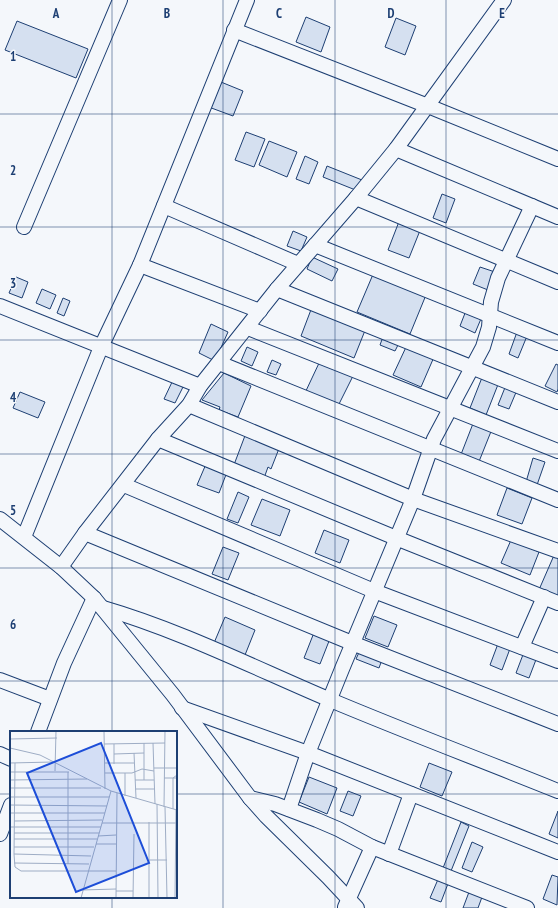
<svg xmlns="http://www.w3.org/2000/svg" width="558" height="908" viewBox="0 0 558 908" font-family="'PT Sans Narrow',sans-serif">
<rect width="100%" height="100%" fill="#f4f7fb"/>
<g fill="#d5e0f0" stroke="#1d3f73">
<path d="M 306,17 L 330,27 L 321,52 L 296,42 Z"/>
<path d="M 396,18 L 416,26 L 405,55 L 385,47 Z"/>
<path d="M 17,21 L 88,49 L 76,78 L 5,50 Z"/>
<path d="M 216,80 L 243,91 L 233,116 L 206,106 Z"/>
<path d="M 246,132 L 265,139 L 254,167 L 235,160 Z"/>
<path d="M 269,141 L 297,152 L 287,177 L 259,165 Z"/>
<path d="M 305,156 L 318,162 L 309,184 L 296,179 Z"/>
<path d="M 327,166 L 362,180 L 358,191 L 323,177 Z"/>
<path d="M 442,194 L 455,199 L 446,223 L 433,218 Z"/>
<path d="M 400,219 L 421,228 L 409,258 L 388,250 Z"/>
<path d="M 293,231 L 307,237 L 301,251 L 287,246 Z"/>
<path d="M 312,257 L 338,269 L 332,281 L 307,269 Z"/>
<path d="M 480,267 L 495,272 L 488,290 L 473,284 Z"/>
<path d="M 374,272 L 426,295 L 410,334 L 357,312 Z"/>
<path d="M 16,277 L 28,282 L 22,298 L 9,293 Z"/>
<path d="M 42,289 L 56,295 L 50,309 L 36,303 Z"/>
<path d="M 63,298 L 70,301 L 64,316 L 57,313 Z"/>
<path d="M 312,307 L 366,328 L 354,358 L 301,336 Z"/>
<path d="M 467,308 L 483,314 L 475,333 L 460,326 Z"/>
<path d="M 211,324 L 228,332 L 215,361 L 199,353 Z"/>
<path d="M 517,332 L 527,336 L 518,358 L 509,354 Z"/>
<path d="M 384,334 L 400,341 L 395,351 L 380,345 Z"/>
<path d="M 407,345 L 434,357 L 421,387 L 393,375 Z"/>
<path d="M 247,347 L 258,352 L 252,366 L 241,361 Z"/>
<path d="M 272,360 L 281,364 L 276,375 L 267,372 Z"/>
<path d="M 320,361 L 353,376 L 337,408 L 304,395 Z"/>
<path d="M 556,364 L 558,365 L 558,389 L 557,392 L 545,386 Z"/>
<path d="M 224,373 L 251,386 L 238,417 L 219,410 L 220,407 L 202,400 Z"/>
<path d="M 483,375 L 499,382 L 486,415 L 470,408 Z"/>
<path d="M 173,380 L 184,385 L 175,403 L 164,399 Z"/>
<path d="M 506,385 L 517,390 L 509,409 L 498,405 Z"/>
<path d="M 20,392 L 45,402 L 38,418 L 13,408 Z"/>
<path d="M 474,421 L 492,429 L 478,464 L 460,457 Z"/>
<path d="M 246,433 L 280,446 L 271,469 L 268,467 L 263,481 L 232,470 Z"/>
<path d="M 533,458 L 545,462 L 537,485 L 526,482 Z"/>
<path d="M 206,464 L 227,472 L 219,493 L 197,485 Z"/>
<path d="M 507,488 L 532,498 L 522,524 L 497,515 Z"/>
<path d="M 238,492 L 249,497 L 238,523 L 227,519 Z"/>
<path d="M 262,499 L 290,510 L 280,536 L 251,525 Z"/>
<path d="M 324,530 L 349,540 L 340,563 L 315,553 Z"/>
<path d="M 511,540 L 539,552 L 530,575 L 501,563 Z"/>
<path d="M 223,547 L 239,553 L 228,580 L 212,574 Z"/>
<path d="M 555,553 L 558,555 L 558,601 L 538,592 Z"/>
<path d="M 374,616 L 397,625 L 388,647 L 365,638 Z"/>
<path d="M 225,617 L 255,630 L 245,655 L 214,643 Z"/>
<path d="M 315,630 L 331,636 L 320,664 L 304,658 Z"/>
<path d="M 499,641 L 511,646 L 502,670 L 490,665 Z"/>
<path d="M 361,648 L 383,657 L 379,668 L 356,659 Z"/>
<path d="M 524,652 L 537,657 L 529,678 L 516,673 Z"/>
<path d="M 429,763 L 452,772 L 442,796 L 420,787 Z"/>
<path d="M 309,777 L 337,788 L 327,814 L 299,802 Z"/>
<path d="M 348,791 L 361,796 L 353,816 L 340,811 Z"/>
<path d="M 558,811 L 558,838 L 549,834 Z"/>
<path d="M 461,822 L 469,826 L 451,871 L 443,868 Z"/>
<path d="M 472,842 L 483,847 L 472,872 L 462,868 Z"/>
<path d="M 552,875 L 558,877 L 557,905 L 543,899 Z"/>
<path d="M 439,877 L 449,881 L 441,902 L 430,898 Z"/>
<path d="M 469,892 L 482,897 L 478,908 L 463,908 Z"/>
</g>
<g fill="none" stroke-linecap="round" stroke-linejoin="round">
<g stroke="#1d3f73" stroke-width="16">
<g id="minor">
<path d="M 234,30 L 428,106 L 558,159"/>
<path d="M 396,149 L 558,217"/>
<path d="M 356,198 L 558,282"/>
<path d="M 164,206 L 298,264"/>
<path d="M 24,227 L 120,0"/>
<path d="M 315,245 L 558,343"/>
<path d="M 140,265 L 260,311"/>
<path d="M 277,289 L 558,402"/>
<path d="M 0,306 L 200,386"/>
<path d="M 248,328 L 558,451"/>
<path d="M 219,363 L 558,500"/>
<path d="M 189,405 L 413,499 L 558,551"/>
<path d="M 158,439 L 396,538 L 558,603"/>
<path d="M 124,485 L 374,591 L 558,661"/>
<path d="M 0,519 L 61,567 L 94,598 L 173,695 L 250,798 L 266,816 L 328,877 L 357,908"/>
<path d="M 85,533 L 352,643 L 558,724"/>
<path d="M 24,537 L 101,347 L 140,265 L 247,0"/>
<path d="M 61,567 L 85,533 L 158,439 L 189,405 L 200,386 L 277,289 L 356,198 L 396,149 L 504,0"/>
<path d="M 103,608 C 179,630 255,668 328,699 C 404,731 481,760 558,791"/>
<path d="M 522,647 L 544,597"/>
<path d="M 0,680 L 50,699"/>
<path d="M 182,708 L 308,753 L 558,852"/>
<path d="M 38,732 L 64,663 L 94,598"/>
<path d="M 0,754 L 11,759"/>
<path d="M 250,798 L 275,804 L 317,820 L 338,829 L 372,847 L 527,908"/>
<path d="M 289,809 L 308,753 L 342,669 L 413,499 L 434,439 L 483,347 L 489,327 L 491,302 L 498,278 L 532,206"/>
<path d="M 0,834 L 11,805"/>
<path d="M 389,854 L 411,794"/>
<path d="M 345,907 L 372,847"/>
</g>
</g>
<use href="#minor" stroke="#f4f7fb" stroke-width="14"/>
</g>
<path fill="none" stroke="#1d3f73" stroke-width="1" stroke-opacity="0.55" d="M 112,0 L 112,732M 223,0 L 223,908M 335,0 L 335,908M 446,0 L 446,908M 0,114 L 558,114M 0,227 L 558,227M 0,340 L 558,340M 0,454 L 558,454M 0,568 L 558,568M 0,681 L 558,681M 0,794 L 11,794M 176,794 L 558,794M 112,897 L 112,908"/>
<g transform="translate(10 731)">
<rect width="167" height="167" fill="#f4f7fb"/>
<path fill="none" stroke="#9eadc5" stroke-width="1" d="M 94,0 L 95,58M 0,8 L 47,7M 134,12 L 134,49M 143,12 L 145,73M 94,13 L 155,12M 0,17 L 30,24 L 101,60 L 167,79M 124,22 L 126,67M 104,23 L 134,22M 0,32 L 43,31M 5,32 L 4,123 L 81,125M 95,32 L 124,32M 104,33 L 104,13M 144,37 L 167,37M 45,40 L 46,0M 0,41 L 59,41M 95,42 L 122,42 L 132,38 L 144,40M 115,42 L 115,65M 154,47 L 167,47M 0,49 L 77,48M 125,49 L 144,49M 0,57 L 91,57M 125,58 L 144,58M 0,66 L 99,66M 147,73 L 148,167M 0,74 L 97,75M 154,76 L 155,0M 155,76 L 157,167M 163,78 L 163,47 L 167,44M 0,82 L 95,82M 4,90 L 92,89M 92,92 L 167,92M 0,96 L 91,96M 4,102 L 89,102M 88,105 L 106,104M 4,108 L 87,108M 86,113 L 106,113M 4,116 L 84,116M 4,123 L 5,136 L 11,140 L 106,140M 139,129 L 157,129M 4,132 L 79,133M 58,133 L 58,41M 72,159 L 106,158M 106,160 L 123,160M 71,167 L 101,60M 106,167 L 107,62M 123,167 L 124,103M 139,167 L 139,91M 165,167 L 166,79"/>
<path fill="#1d4ed8" fill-opacity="0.15" stroke="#1d4ed8" stroke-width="2" d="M 91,12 L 139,132 L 66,161 L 17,42 Z"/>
<rect width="167" height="167" fill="none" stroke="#1d3f73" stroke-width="2"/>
</g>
<g font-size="13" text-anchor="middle" font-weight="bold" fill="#1d3f73" stroke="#f4f7fb" stroke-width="3" stroke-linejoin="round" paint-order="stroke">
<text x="56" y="18">A</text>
<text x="167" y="18">B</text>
<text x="279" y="18">C</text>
<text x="391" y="18">D</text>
<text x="502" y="18">E</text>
<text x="13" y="61">1</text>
<text x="13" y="175">2</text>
<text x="13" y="288">3</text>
<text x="13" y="402">4</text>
<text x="13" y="515">5</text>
<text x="13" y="629">6</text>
</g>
</svg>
